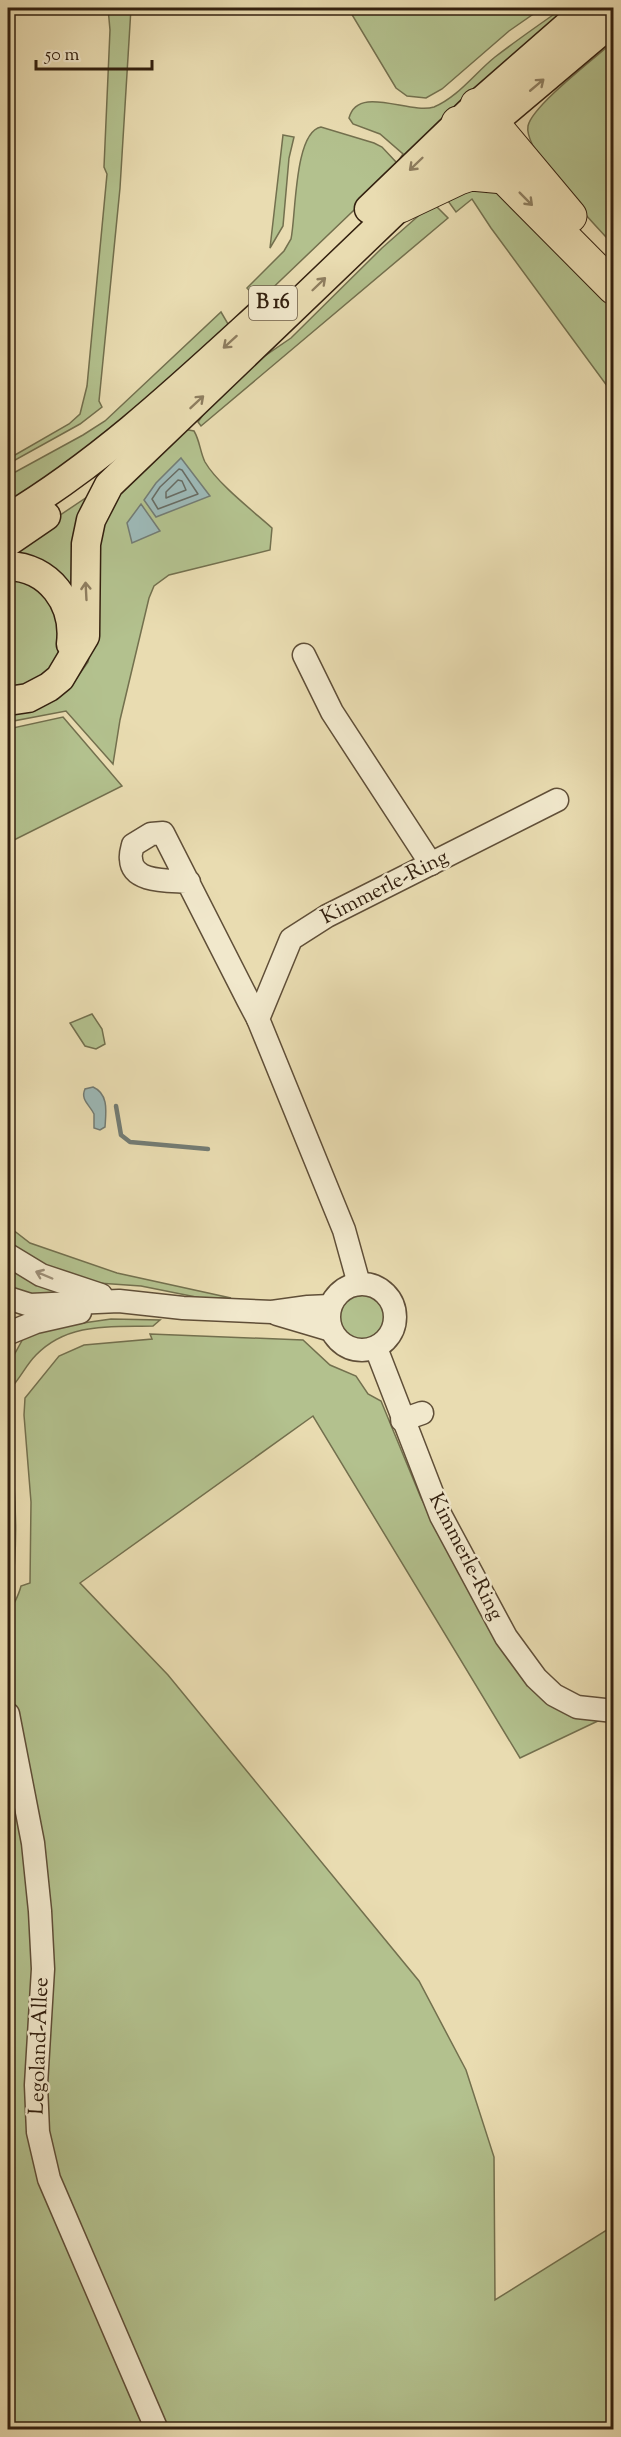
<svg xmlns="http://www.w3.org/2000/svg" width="621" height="2437" viewBox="0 0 621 2437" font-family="'Sorts Mill Goudy',serif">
<rect width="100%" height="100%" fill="#e9dcb1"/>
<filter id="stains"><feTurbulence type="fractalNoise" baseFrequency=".00333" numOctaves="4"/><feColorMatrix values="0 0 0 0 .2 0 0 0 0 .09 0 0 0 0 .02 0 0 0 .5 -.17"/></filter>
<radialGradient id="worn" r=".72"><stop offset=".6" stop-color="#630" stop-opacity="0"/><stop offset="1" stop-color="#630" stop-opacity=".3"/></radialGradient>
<g fill="#b3c18e" stroke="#73704e" stroke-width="1.5">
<path d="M 108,8 L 131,8 L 120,188 L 99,401 L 102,407 L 80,424 L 8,464 L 8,459 L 69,424 L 80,414 L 87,386 L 107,174 L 104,167 L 110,30 Z"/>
<path d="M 348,8 L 542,8 L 509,31 L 442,89 L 426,98 L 407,96 L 396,88 Z"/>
<path d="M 563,8 L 575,8 L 514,57 L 259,301 L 247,288 L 284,251 L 291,239 C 296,216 294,132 321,127 L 374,143 L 382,147 L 397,163 L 403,154 L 380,134 L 353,124 L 349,118 C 358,84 410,115 434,107 C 458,97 475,73 495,57 C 517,40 540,24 563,8 Z"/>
<path d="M 613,42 L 613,245 C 595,224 523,152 528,126 C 532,106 595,58 613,42 Z"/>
<path d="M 283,135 L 294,137 L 289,158 L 283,226 L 270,248 Z"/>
<path d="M 461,185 L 504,190 L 611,298 L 613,305 L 613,394 L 491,228 L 472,199 L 456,212 L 443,194 Z"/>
<path d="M 433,203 L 448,218 L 201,426 L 198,422 L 214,399 L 250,366 L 291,338 L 382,248 Z"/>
<path d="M 221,312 L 231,329 L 161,393 L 8,506 L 8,476 L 83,435 L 105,421 Z"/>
<path d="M 183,429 L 194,431 C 200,441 200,452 205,462 C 217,483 253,511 272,528 L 270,550 L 169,575 L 154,586 L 149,598 L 120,720 L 113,764 L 66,711 L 8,722 L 8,711 L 69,689 L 88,662 L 94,636 L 93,545 L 108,499 Z"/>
<path d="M 99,489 L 79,607 L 8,550 Z"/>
<path d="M 8,572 L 55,599 L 63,652 L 48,674 L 8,691 Z"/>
<path d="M 63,717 L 122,786 L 8,843 L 8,729 Z"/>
<path d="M 92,1014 L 102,1029 L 105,1044 L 96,1049 L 85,1046 L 70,1023 Z"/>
<path d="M 8,1226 L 30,1243 L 117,1273 L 231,1298 L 201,1298 L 141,1286 L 98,1283 L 55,1274 L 8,1249 Z"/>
<path d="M 8,1264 L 67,1294 L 18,1295 L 8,1284 Z"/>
<circle cx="362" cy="1317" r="22"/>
<path d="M 111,1319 L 160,1320 L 153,1326 C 111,1327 68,1322 36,1355 C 25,1366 19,1381 8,1391 L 8,1366 L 24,1337 L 34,1330 Z"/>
<path d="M 150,1334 L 303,1340 L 330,1365 L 356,1376 L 368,1394 L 381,1401 L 421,1498 L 502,1646 L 602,1719 L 520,1758 L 313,1416 L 80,1583 L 168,1675 L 419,1981 L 466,2070 L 494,2157 L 495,2300 L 613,2226 L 613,2429 L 8,2429 L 8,1754 L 21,1741 C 14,1702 3,1661 8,1621 C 9,1610 18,1599 21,1586 L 30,1583 L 31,1502 L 24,1415 L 25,1398 L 59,1356 L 84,1345 L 152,1339 Z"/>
<path d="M 8,1430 C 16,1485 19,1541 11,1596 L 8,1598 Z"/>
</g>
<g fill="#9db9b7" stroke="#737c74" stroke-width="1.5">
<path d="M 181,458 L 210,496 L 156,517 L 144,500 L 156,483 Z"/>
<path d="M 141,504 L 160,531 L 132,543 L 127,523 Z"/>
<path d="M 93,1087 C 109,1094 106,1112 105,1127 L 100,1130 L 94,1128 L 94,1114 C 90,1105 80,1100 85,1089 Z"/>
</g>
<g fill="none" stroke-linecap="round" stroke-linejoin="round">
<g stroke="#686c63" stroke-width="1.5">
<path d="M 179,469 L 182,470 L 198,494 L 158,509 L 152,499 L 160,487 Z"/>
<path d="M 178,480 L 182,481 L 186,490 L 166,498 L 166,492 Z"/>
</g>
<path stroke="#737c74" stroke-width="4.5" d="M 116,1106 L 121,1135 L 130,1142 L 208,1149"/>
<g stroke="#604f38" stroke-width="25">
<g id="minor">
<path d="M 304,655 L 332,712 L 431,864"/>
<path d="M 189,882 C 172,880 132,884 131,859 C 130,855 132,849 133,845 L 151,834 L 163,833 L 248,1000 L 258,1019"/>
<path d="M 8,1255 L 41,1275 L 101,1295"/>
<circle cx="362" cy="1317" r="33"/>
<path d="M 359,1284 L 344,1230 L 258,1019 L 291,939 L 327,916 L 557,800"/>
<path d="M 8,1298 L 30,1305 L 119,1301 L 183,1308 L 272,1312 L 308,1307 L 330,1306"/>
<path d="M 277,1314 L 331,1330"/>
<path d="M 9,1333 L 36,1322 L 80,1312"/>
<path d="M 376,1348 L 441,1516 L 506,1637 L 536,1678 L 554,1695 L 577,1707 L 614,1711"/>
<path d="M 402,1420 L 422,1413"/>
<path d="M 8,1714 L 33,1843 L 40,1911 L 43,1969 L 36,2085 L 38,2132 L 49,2179 L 157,2430"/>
</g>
</g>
<g stroke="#33200f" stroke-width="31">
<g id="major">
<path d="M 369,209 L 477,105 L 588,8"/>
<path d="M 8,518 C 103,461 183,385 265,310"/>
<path d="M 8,542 L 46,516"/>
<path d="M 8,566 C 49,567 76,603 71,644"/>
<path d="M 8,701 L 28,698 L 49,687 L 60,678 L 85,636 L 86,544 L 91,520 L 109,485 L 400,206 L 492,123 L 614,20"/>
</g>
</g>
<g stroke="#33200f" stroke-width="35">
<g id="highway">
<path d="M 477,105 L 570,216"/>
<path d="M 458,123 L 504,177 L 614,288"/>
<path d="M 400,206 L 459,178 L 471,174 L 504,177"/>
</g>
</g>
<use href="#minor" stroke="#f1e8cc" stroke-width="22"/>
<use href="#major" stroke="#e9dcb1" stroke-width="28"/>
<use href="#highway" stroke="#e9dcb1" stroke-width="33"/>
</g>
<defs><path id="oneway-shaft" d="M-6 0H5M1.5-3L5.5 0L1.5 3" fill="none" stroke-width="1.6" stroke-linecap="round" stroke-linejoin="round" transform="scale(1.5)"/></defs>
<g stroke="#8e7e60">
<use href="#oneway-shaft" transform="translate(537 85) rotate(-40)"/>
<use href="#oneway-shaft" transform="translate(416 164) rotate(136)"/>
<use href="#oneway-shaft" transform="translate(526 199) rotate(45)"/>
<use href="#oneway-shaft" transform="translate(319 284) rotate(-44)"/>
<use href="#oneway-shaft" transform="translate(230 342) rotate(138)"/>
<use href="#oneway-shaft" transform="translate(197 402) rotate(-43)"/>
<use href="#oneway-shaft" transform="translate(86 591) rotate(-93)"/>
</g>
<use stroke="#9c8e77" href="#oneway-shaft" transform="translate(44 1275) rotate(-157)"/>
<g text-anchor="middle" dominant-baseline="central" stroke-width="5" stroke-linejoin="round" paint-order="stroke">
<rect fill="#f1e8cc" stroke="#6c5c48" stroke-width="1.5" x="249" y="286" width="48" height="34" rx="4.5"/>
<g font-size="20" font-weight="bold" fill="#33200f">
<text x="273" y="303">B 16</text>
</g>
<g font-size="21" fill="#33200f" stroke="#f1e8cc">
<text transform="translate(385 888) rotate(-27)">Kimmerle-Ring</text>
<text transform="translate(465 1557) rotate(63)">Kimmerle-Ring</text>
<text transform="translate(40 2046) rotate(-88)">Legoland-Allee</text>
</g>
</g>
<rect width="621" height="2437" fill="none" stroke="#e9dcb1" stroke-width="30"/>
<rect x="9" y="9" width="603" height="2419" fill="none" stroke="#33200f" stroke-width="3"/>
<rect x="15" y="15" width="591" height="2407" fill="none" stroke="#33200f" stroke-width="1.5"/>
<path d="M36 60v9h116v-9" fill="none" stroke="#33200f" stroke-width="3"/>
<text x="45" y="60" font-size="18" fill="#33200f" stroke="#f1e8cc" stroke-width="4.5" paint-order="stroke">50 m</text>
<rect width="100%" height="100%" filter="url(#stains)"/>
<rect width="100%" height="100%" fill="url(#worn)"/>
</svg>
